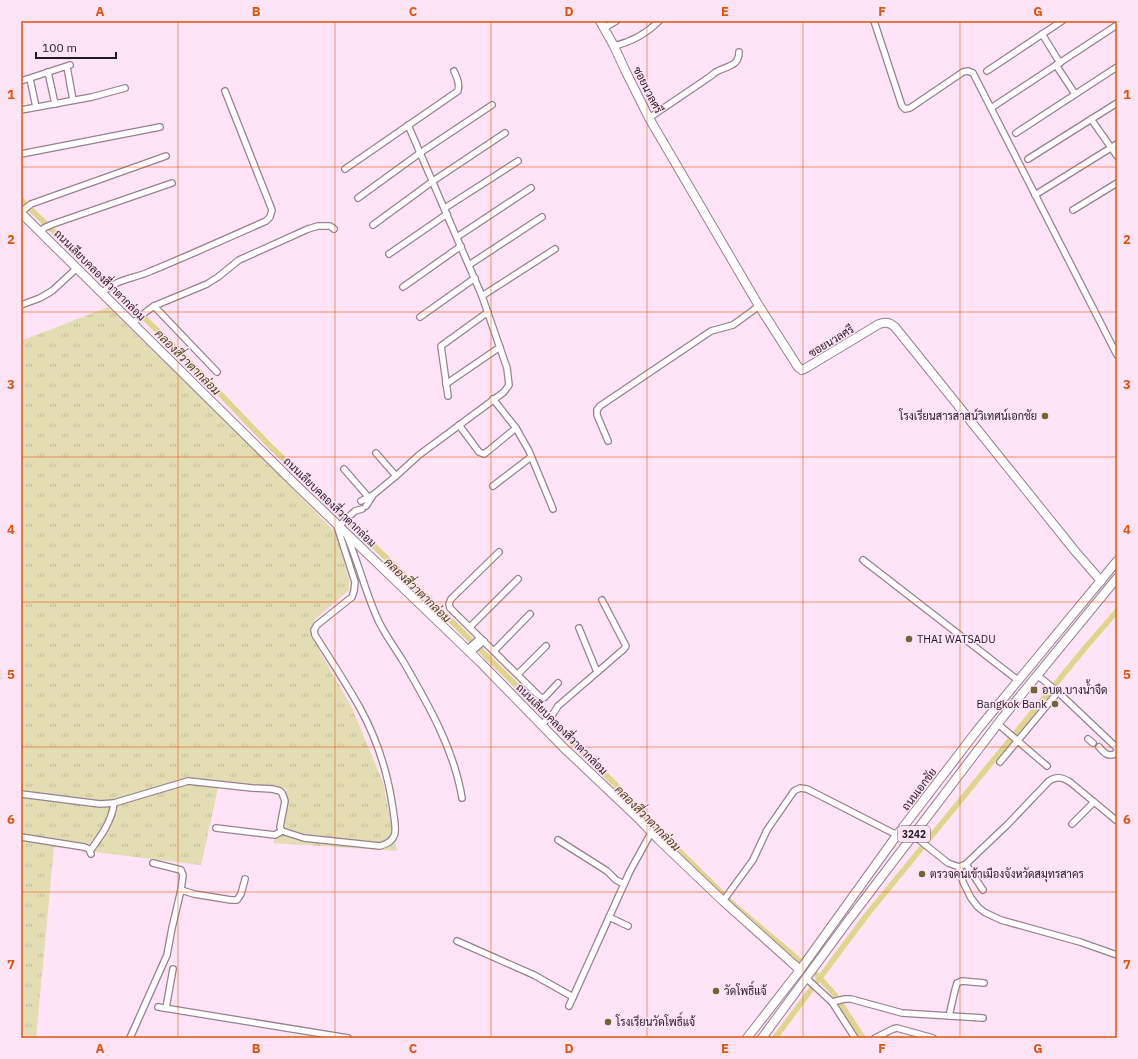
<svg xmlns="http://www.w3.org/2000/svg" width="1138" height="1059" viewBox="0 0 1138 1059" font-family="'IBM Plex Sans',Sarabun,sans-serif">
<defs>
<pattern id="grass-tufts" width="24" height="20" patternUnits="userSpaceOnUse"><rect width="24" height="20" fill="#e2ddb2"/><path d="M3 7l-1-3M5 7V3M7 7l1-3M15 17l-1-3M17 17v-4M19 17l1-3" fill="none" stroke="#c2bd99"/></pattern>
</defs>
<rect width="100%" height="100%" fill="#ffe3f7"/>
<path fill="url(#grass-tufts)" d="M 108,307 L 243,438 L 336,533 L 349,580 L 349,590 L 314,620 L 319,650 L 351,706 L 383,782 L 397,851 L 273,843 L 287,789 L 218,788 L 201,865 L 54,847 L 36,1038 L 21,1038 L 21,341 Z"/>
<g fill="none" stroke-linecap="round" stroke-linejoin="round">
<g stroke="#dfd68d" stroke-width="5.5">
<path d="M 21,200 L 186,358 L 267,443 L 426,596 L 520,689 L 615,784 L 672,844 L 735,906 L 818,976 L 835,995 L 863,1038"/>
<path d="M 775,1038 L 866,916 L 1085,648 L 1117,611"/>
</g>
<g stroke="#988092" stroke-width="8">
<g id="street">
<path d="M 874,21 L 902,106 L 905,109 L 910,108 L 963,72 L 968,71 L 973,73 L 1117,355"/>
<path d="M 604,28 L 616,21"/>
<path d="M 1042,34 L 1060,63"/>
<path d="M 614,46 C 631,42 647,33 659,21"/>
<path d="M 1056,65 L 1075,94"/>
<path d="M 67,67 L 73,100"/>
<path d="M 987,71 L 1062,21"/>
<path d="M 48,72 L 55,104"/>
<path d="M 30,79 L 36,107"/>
<path d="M 21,81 L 70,65"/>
<path d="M 991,108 L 1117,25"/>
<path d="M 21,110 L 92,97 L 125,88"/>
<path d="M 649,118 L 708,78 C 711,76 713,74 716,72 C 726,66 739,67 739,52"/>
<path d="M 1091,119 L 1117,156"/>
<path d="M 1016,133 L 1117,67"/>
<path d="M 21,154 L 160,127"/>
<path d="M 1028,159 L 1117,103"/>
<path d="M 345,169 L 458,91 C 460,84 457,78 454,71"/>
<path d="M 1035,195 L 1117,144"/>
<path d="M 358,198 L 420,153 L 492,105"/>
<path d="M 445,208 L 518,161"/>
<path d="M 1073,210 L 1117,183"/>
<path d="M 21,212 L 31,204 L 166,156"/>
<path d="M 373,225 L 433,181 L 505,133"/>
<path d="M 41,232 L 44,228 L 53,224 L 172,183"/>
<path d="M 457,237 L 531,188"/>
<path d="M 389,254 L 447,214"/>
<path d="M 469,265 L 542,217"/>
<path d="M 403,287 L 461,246"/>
<path d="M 102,293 C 116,279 134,279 151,271 C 190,255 228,238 266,221 L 270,217 L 272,210 L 225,91"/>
<path d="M 482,296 L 555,249"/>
<path d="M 21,305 L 40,298 L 52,291 L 77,268"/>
<path d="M 154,306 L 217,372"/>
<path d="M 420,317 L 475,278"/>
<path d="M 133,323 L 147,311 L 154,306 L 207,284 L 218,277 L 239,260 L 308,229 L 318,226 L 330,226 L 334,229"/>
<path d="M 446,384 L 500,347"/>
<path d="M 448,396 L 441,346 L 488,312"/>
<path d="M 493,399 L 516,428 L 529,451 L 553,509"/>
<path d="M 459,425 L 479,452 L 484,454 L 488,451 L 516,428"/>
<path d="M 608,441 L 597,415 L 597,410 L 600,406 L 711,331 L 733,325 L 759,306"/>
<path d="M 376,453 L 396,476"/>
<path d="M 344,469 L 370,499"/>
<path d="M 493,486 L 531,457"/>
<path d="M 361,501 L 373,495 L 396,476 L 419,455 L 504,392 L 509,385 L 507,368 L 482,296 L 408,125"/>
<path d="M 366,506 L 372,497"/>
<path d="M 339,526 L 355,511 L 362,509"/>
<path d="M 347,536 C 359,564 366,595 379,622 C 386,636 395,648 403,661 C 428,704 454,749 462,798"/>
<path d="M 499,552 L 451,599 L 449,604 L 450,608 L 541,698 L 545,697 L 558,683"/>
<path d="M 863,560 L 1019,681"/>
<path d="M 470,627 L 518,579"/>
<path d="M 579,628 L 597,672"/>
<path d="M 467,650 L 480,638"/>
<path d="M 494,651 L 530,614"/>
<path d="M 470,653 L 484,641"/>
<path d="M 518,674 L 546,646"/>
<path d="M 1037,675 L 1058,692 L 1117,748"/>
<path d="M 542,724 L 553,714 L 558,706 L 624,649 L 626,646 L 602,600"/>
<path d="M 998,724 L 1047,766"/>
<path d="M 1088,739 L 1093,743"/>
<path d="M 1099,747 C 1104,753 1108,757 1115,754 L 1117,751"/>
<path d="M 1000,762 L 1058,692"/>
<path d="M 21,794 L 100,804 L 114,803 L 188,781 L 252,788 L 272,789 L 280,791 L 282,793 L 285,801 L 280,827 L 282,831 L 304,838 L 380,846 C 401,840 395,827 393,809 C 388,774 377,739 360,708 C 346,683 330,659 315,635 L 314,630 L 317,625 L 352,597 L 354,591 L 355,582 L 337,526"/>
<path d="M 1072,824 L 1094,802"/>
<path d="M 216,828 L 275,835 L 282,831"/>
<path d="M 913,835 L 948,863 L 959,867 L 966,864 L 1008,824 L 1049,781 C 1056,776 1062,777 1070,782 L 1117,821"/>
<path d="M 21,837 L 84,847 L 89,849 L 91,854"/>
<path d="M 558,840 L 607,871 L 616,880 L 624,884"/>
<path d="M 90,851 C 101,836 112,821 114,803"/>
<path d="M 966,864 L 983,890"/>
<path d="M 959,867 L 963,882 L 971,898 L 978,907 L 984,912 L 1001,920 L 1080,942 L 1117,955"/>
<path d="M 181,890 L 194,894 L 231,900 L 237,900 L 241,894 L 245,879"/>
<path d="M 723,901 L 753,860 L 767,830 L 794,791 L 800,788 L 807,789 L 897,835"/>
<path d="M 609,917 L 628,926"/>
<path d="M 457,941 L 534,975 L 573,997"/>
<path d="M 806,978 L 832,1002 L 855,1038"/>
<path d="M 832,1002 L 845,999 L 851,999 L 902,1013 L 983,1018"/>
<path d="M 569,1006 L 630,871 L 651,833"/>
<path d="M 158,1007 L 348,1038"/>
<path d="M 166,1008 L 173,969"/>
<path d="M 949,1016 L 955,990 L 957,983 L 962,981 L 984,983"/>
<path d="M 130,1038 L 167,955 L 172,928 L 181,890 L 183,875 L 181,870 L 153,863"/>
<path d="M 875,1038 L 893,1029 L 897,1028 L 933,1038"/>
</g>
</g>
<g stroke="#988092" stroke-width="10">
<g id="secondary">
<path d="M 600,21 L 614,46 L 625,70 L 649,118 L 759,306 L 798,367 L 802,370 L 806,368 L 879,324 C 886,322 889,322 895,327 L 1075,551 L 1101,581"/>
<path d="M 21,213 L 293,482 L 480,662 L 564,748 L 638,818 L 658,839 L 723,901 L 800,970"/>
</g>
</g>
<g stroke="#988092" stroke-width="10">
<g id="primary">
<path d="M 747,1038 L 800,970 L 897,835 L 979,728 L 1117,561"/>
<path d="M 762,1038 L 848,921 L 1003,717 L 1117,578"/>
</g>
</g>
<use href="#street" stroke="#fff" stroke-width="5.5"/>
<use href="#secondary" stroke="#fff" stroke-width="8"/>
<use href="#primary" stroke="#fff" stroke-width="8"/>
</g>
<path fill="none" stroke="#de560d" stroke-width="1" stroke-opacity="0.55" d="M 178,21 L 178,1038M 335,21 L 335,1038M 491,21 L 491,1038M 647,21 L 647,1038M 803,21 L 803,1038M 960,21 L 960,1038M 21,167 L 1117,167M 21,312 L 1117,312M 21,457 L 1117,457M 21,602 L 1117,602M 21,747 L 1117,747M 21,892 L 1117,892"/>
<g fill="#6e6733" stroke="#ffe3f7" stroke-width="1.5">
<circle cx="1045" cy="416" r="4"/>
<circle cx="909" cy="639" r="4"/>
<rect x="1030" y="686" width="8" height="8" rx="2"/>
<circle cx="1055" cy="704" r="4"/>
<circle cx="922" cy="874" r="4"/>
<circle cx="716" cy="991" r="4"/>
<circle cx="608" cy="1022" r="4"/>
</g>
<g text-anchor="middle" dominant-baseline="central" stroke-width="3" stroke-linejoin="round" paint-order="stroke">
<rect fill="#ffe3f7" stroke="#665762" stroke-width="1" x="898" y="826" width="32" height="16" rx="3"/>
<g font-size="10" font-weight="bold" fill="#241b22">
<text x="914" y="834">3242</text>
</g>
<g font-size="11" fill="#241b22" stroke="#ffe3f7">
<text transform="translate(648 90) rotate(63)">ซอยนวลศรี</text>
<text transform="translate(100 275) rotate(45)">ถนนเลียบคลองสี่วาตากล่อม</text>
<text transform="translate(831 341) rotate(-31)">ซอยนวลศรี</text>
<text transform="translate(330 502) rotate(44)">ถนนเลียบคลองสี่วาตากล่อม</text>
<text transform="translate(562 729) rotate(45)">ถนนเลียบคลองสี่วาตากล่อม</text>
<text transform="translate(919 789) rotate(-53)">ถนนเอกชัย</text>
</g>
<g font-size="11" fill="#241b22" stroke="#ffe3f7" text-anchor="start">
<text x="1037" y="416" text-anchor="end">โรงเรียนสารสาสน์วิเทศน์เอกชัย</text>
<text x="917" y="639">THAI WATSADU</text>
<text x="1042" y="690">อบต.บางน้ำจืด</text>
<text x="1047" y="704" text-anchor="end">Bangkok Bank</text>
<text x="930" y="874">ตรวจคนเข้าเมืองจังหวัดสมุทรสาคร</text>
<text x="724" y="991">วัดโพธิ์แจ้</text>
<text x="616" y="1022">โรงเรียนวัดโพธิ์แจ้</text>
</g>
<g font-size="12" font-style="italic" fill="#4b440a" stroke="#ffe3f7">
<text transform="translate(188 362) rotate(45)">คลองสี่วาตากล่อม</text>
<text transform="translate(418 590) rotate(44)">คลองสี่วาตากล่อม</text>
<text transform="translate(648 818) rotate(45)">คลองสี่วาตากล่อม</text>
</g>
</g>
<rect width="1138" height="1059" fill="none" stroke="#ffe3f7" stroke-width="44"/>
<path d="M36 52v6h80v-6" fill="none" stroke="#241b22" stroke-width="2"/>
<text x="42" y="52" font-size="12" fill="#241b22" stroke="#ffe3f7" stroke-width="3" paint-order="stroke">100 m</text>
<rect x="22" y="22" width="1094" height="1015" fill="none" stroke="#de560d" stroke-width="1.5"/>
<g font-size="13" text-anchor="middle" font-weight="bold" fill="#de560d">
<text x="100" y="16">A</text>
<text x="256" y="16">B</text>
<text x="413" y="16">C</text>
<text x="569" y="16">D</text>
<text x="725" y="16">E</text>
<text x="882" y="16">F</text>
<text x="1038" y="16">G</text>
<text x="11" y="99">1</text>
<text x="1127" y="99">1</text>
<text x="11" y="244">2</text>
<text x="1127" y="244">2</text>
<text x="11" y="389">3</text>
<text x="1127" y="389">3</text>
<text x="11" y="534">4</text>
<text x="1127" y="534">4</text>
<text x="11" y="679">5</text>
<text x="1127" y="679">5</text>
<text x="11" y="824">6</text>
<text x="1127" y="824">6</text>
<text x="11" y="969">7</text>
<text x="1127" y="969">7</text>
<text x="100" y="1053">A</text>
<text x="256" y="1053">B</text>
<text x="413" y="1053">C</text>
<text x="569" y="1053">D</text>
<text x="725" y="1053">E</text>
<text x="882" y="1053">F</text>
<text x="1038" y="1053">G</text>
</g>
</svg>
